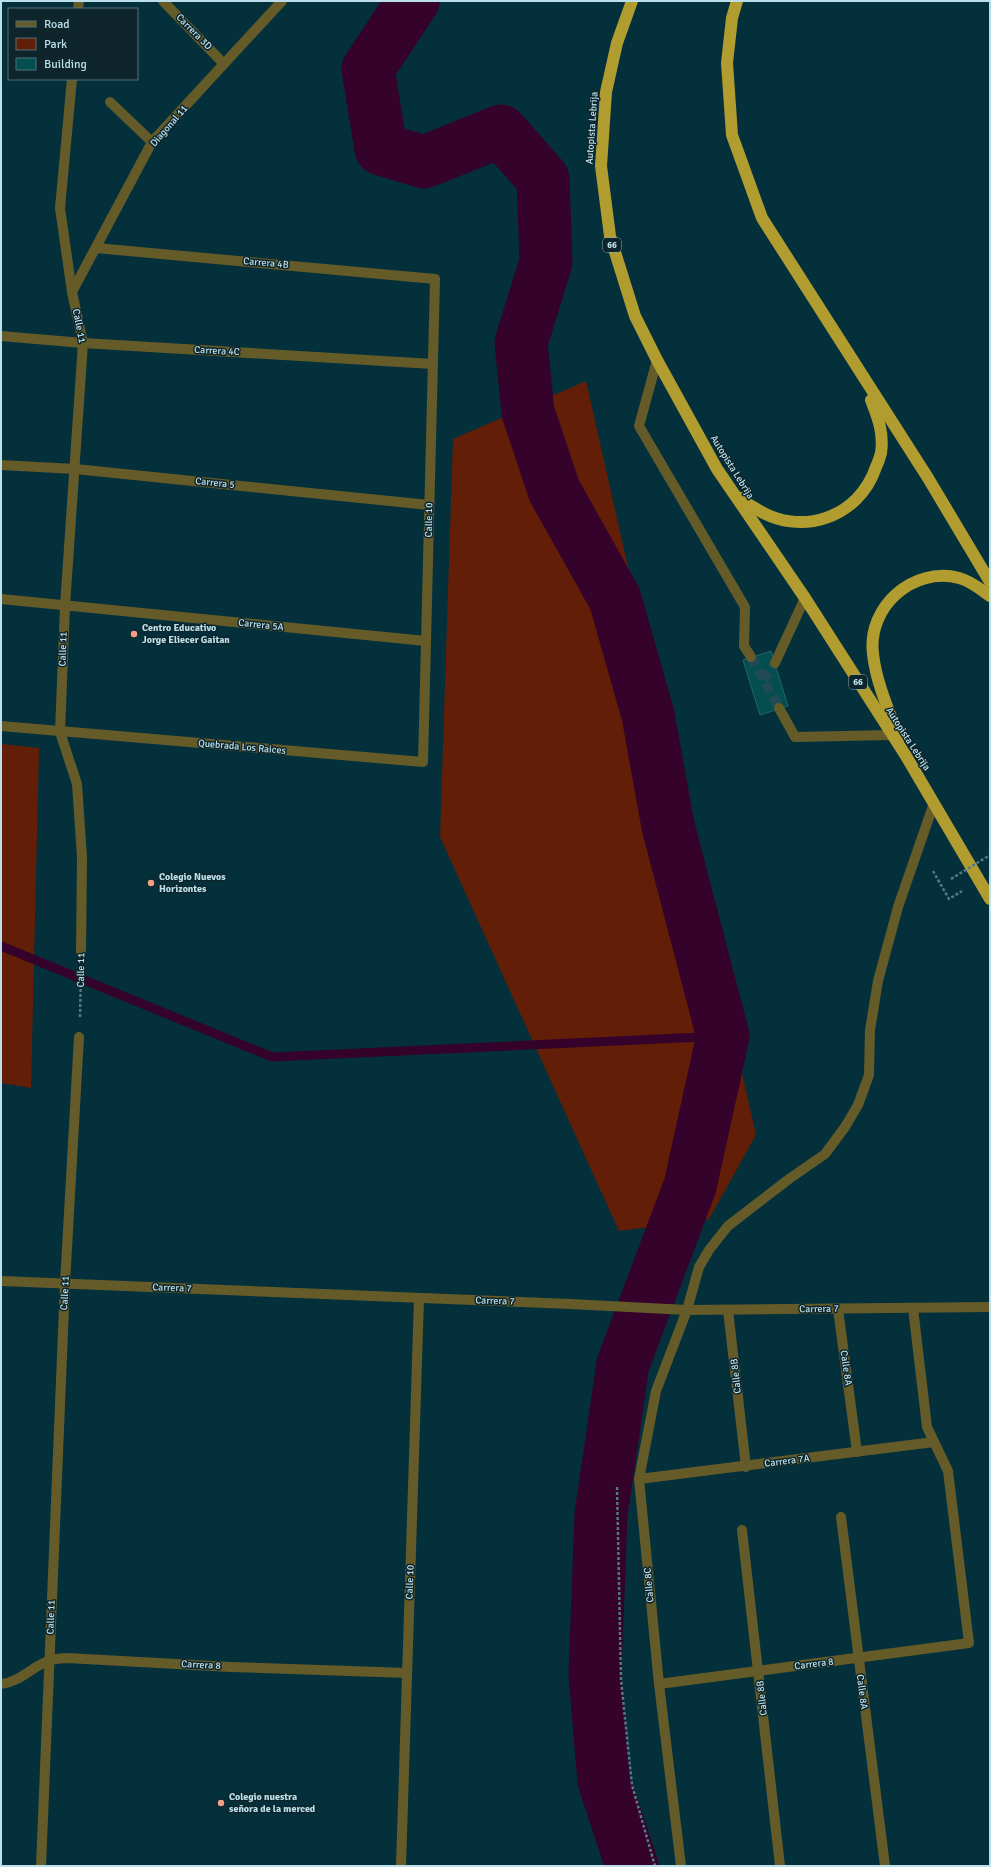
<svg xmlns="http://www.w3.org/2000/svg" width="991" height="1867" viewBox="0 0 991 1867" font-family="Signika,sans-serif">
<rect width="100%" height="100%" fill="#04303b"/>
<g fill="#621e06">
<path d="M 586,381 L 756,1135 L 709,1219 L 619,1231 L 440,837 L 453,439 Z"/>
<path d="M 1,744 L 39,748 L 31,1088 L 1,1083 Z"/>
</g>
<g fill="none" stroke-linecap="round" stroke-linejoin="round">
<path stroke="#34022a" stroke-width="9" d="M 1,946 L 272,1057 L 723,1036"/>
<path stroke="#34022a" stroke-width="53" d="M 413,1 L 368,69 L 381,149 L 424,162 L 501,131 L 543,179 L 546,262 L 521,343 L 528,412 L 554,490 L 615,599 L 648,715 L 668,826 L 723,1036 L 690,1186 L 623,1364 L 601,1514 L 595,1675 L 604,1781 L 632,1866"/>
</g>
<path fill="#034e50" stroke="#256567" d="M 771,651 L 788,706 L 760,715 L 743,660 Z"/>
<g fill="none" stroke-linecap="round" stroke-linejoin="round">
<g stroke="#204a55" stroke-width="10" stroke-dasharray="10 5" stroke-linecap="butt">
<path d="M 751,657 L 779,708"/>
<path d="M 763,680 L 775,663"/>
</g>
<g stroke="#517a85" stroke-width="2.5" stroke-dasharray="3 2" stroke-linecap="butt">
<path d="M 933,871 L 949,899 L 962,891"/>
<path d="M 80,1017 L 81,972"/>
<path d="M 617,1487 L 621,1680 L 632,1785 L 655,1866"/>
</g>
<g stroke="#655b29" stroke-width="10">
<path d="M 163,1 L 224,64"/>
<path d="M 78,9 L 79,1"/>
<path d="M 72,79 L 60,208 L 72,292 L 83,343 L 65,606 L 60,732 L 77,784 L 82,857 L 81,952"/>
<path d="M 110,102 L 152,142"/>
<path d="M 72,292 L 152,142 L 282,1"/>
<path d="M 1,336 L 83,343 L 433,364"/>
<path d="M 657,360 L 639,426 L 745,607 L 744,646 L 751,657"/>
<path d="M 1,465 L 75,469 L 429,505"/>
<path d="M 1,599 L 426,641"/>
<path d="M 775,663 L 805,598"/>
<path d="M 779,708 L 795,737 L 891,735"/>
<path d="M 1,726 L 423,762 L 435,279 L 96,248"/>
<path d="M 1,1281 L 570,1304 L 687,1310 L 990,1307"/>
<path d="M 838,1309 L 857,1452"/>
<path d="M 728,1310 L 746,1467"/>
<path d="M 639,1479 L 934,1442"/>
<path d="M 841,1517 L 885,1866"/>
<path d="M 742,1530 L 780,1866"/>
<path d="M 1,1684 C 21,1682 33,1665 51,1660 C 56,1659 62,1658 67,1658 L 231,1667 L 407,1673"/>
<path d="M 659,1684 L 969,1643 L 948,1471 L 927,1427 L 913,1308"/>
<path d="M 41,1866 L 65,1283 L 79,1037"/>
<path d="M 401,1866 L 419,1298"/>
<path d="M 681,1866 L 659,1684 L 639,1479 L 656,1391 L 687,1310 L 699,1267 L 709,1250 L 728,1226 L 789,1179 L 825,1154 L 845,1127 L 858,1105 L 869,1075 L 870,1030 L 878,981 L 898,907 L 934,803"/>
</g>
<g stroke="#b19c30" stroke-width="12">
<path d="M 632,1 L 617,43 L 606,92 L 601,166 L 610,236 L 635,316 L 657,360 L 717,469 L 805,598 L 906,756 L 990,899"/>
<path d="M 737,1 L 732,18 L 727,63 L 732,135 L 762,218 L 928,478 L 990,582"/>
<path d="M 741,498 C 744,502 750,505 755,508 C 800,538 859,518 876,467 C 878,463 880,457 881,453 C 884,433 878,418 871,400"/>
<path d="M 899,738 C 889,711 876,682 873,654 C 867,607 913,566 959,578 C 971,581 980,589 990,596"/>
</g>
<path stroke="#517a85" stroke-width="2.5" stroke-dasharray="3 2" stroke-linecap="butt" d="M 951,879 L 990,855"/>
</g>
<g fill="#f39f85" stroke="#0d252b" stroke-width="1.5">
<circle cx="134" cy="634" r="4"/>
<circle cx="151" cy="883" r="4"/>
<circle cx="221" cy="1803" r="4"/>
</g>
<g text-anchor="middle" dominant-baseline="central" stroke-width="3" stroke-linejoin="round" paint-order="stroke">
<g fill="#0d252b" stroke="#88a8b1" stroke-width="1">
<rect x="603" y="238" width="18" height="14" rx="3"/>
<rect x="849" y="675" width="18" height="14" rx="3"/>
</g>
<g font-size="9" font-weight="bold" fill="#bce0eb">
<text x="612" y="245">66</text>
<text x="858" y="682">66</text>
</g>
<g font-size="10" fill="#bce0eb" stroke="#0d252b">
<text transform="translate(194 32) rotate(45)">Carrera 3D</text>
<text transform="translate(169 126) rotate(-49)">Diagonal 11</text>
<text transform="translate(592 128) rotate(-86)">Autopista Lebrija</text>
<text transform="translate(266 263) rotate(5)">Carrera 4B</text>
<text transform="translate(79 326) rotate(79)">Calle 11</text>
<text transform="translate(217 351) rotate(3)">Carrera 4C</text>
<text transform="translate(732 467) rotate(58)">Autopista Lebrija</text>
<text transform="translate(215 483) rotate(6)">Carrera 5</text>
<text transform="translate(429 520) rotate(-89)">Calle 10</text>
<text transform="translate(261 625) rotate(6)">Carrera 5A</text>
<text transform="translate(63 649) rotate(-88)">Calle 11</text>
<text transform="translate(908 739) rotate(57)">Autopista Lebrija</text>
<text transform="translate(242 747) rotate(5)">Quebrada Los Raices</text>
<text transform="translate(81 970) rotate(-89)">Calle 11</text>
<text transform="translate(172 1288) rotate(2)">Carrera 7</text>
<text transform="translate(65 1293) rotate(-87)">Calle 11</text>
<text transform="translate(495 1301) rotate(2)">Carrera 7</text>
<text transform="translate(819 1309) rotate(-1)">Carrera 7</text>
<text transform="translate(846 1368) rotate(82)">Calle 8A</text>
<text transform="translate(736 1376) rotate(-96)">Calle 8B</text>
<text transform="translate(787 1461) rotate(-7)">Carrera 7A</text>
<text transform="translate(410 1582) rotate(-88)">Calle 10</text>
<text transform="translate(649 1585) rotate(-95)">Calle 8C</text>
<text transform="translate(51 1617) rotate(-88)">Calle 11</text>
<text transform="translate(814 1664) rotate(-7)">Carrera 8</text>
<text transform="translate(201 1665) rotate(3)">Carrera 8</text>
<text transform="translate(862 1692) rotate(83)">Calle 8A</text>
<text transform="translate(762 1698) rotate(-96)">Calle 8B</text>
</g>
<g font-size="10" font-weight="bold" fill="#bce0eb" stroke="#0d252b" text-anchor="start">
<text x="142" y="628">Centro Educativo<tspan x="142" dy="12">Jorge Eliecer Gaitan</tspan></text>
<text x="159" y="877">Colegio Nuevos<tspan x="159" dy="12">Horizontes</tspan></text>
<text x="229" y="1797">Colegio nuestra<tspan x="229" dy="12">señora de la merced</tspan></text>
</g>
</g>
<rect width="991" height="1867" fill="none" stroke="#bce0eb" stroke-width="4"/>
<rect x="8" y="8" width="130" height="72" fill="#0d252b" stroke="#537078"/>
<rect x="16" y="21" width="20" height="6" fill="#655b29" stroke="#537078"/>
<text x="44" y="28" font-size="12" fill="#bce0eb">Road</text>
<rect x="16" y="38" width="20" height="12" fill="#621e06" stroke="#537078"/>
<text x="44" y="48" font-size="12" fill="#bce0eb">Park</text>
<rect x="16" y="58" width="20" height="12" fill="#034e50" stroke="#537078"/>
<text x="44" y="68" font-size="12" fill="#bce0eb">Building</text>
</svg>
